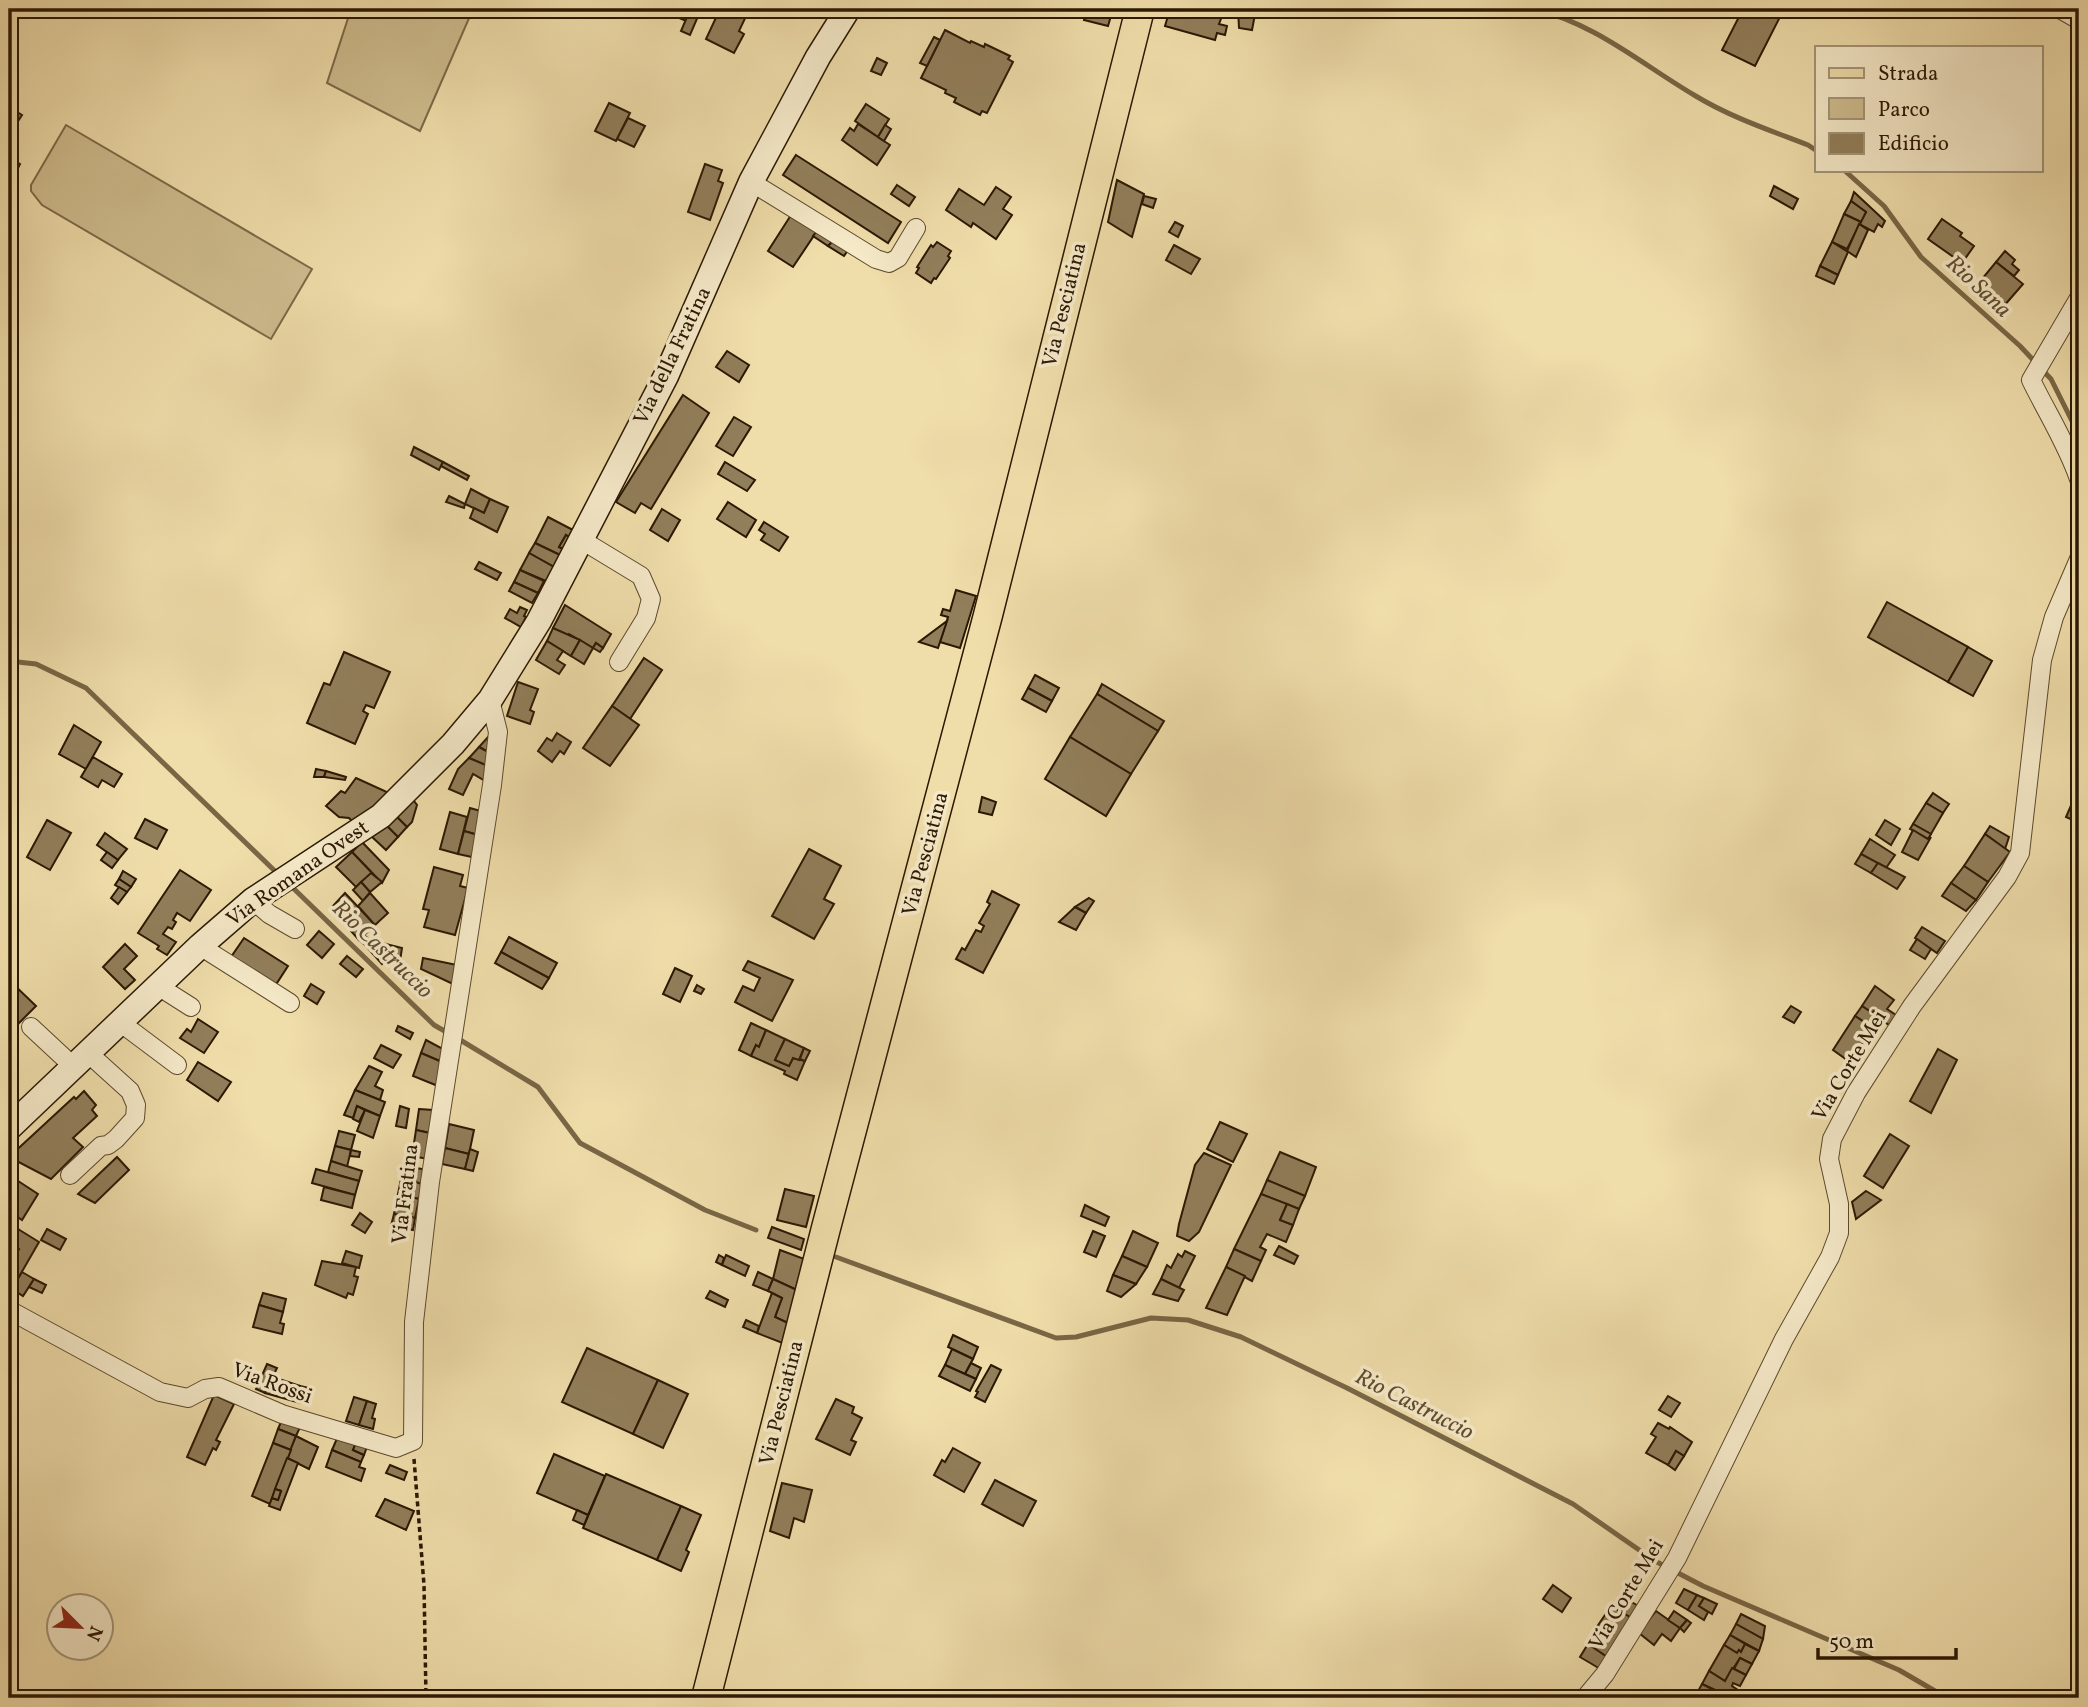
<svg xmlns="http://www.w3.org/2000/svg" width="2088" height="1707" viewBox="0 0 2088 1707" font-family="Vollkorn,serif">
<rect width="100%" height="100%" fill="#efddaa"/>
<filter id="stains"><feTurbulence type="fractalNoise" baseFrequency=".00286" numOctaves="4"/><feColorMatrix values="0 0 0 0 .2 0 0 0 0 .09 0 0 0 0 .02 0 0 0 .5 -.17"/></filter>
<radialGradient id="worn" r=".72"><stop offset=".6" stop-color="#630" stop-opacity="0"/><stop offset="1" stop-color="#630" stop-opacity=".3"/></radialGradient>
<g fill="#cebc8e" stroke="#7c6a48" stroke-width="2">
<path d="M 351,9 L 473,9 L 420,131 L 327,83 Z"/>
<path d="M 66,125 L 312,269 L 271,339 L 42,205 L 31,191 L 31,185 Z"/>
</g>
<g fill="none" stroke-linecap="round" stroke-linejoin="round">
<g stroke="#786645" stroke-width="5">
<path d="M 1533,9 C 1593,22 1643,65 1694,95 C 1730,117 1769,130 1808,145 L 1817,151"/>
<path d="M 1844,170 L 1884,206 L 1921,257 L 2020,346 L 2051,379 L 2079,435"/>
<path d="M 9,661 L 36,664 L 86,688 L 280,876"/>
<path d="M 290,885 L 434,1025 L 448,1033"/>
<path d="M 457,1038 L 538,1087 L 580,1143 L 705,1210 L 756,1230"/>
<path d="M 836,1257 L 1056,1338 L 1076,1337 L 1151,1318 L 1188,1320 L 1241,1337 L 1347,1388 L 1573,1504 L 1655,1561 L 1703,1586 L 1899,1670 L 1947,1698"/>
</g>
</g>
<g fill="#917e5a" stroke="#2b1803" stroke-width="2">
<path d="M 658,9 L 688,9 L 690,10 L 686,21 Z"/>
<path d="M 720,9 L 741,9 L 748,12 L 739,31 L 744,34 L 734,53 L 706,39 Z"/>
<path d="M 1087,9 L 1113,9 L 1108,26 L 1084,20 Z"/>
<path d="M 1170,9 L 1191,9 L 1222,16 L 1219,24 L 1227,26 L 1225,35 L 1217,33 L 1215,40 L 1165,26 Z"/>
<path d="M 1238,9 L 1256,9 L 1252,30 L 1239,28 Z"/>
<path d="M 1743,9 L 1784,9 L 1755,66 L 1722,50 Z"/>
<path d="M 690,10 L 699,14 L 690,35 L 681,31 Z"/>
<path d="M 945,30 L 970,43 L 971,41 L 984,47 L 985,44 L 1010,56 L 1008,59 L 1013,62 L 987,113 L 982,111 L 980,115 L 954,102 L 956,98 L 945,93 L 946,90 L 921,78 Z"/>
<path d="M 934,37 L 940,40 L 927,66 L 920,63 Z"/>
<path d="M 877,58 L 887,63 L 881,75 L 871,71 Z"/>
<path d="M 609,103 L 630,113 L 616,141 L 595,131 Z"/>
<path d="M 866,104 L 889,119 L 878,137 L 855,121 Z"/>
<path d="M 14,110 L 22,115 L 13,129 L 9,126 L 9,119 Z"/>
<path d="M 628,118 L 645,126 L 634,147 L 617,139 Z"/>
<path d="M 858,124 L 890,145 L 877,165 L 842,140 L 850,128 L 854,131 Z"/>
<path d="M 885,125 L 891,129 L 884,141 L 878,137 Z"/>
<path d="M 796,155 L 901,222 L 888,243 L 783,175 Z"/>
<path d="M 9,157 L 20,164 L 18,168 L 9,162 Z"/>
<path d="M 9,162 L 18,168 L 9,183 Z"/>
<path d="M 705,164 L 722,170 L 718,181 L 723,183 L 710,220 L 688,212 Z"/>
<path d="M 1117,180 L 1144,194 L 1132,237 L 1108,222 Z"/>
<path d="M 897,185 L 915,197 L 909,206 L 891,194 Z"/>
<path d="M 1774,186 L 1798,199 L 1793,209 L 1770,196 Z"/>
<path d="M 996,187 L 1011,197 L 1003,209 L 1012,215 L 996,239 L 973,223 L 971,227 L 946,210 L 959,189 L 984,205 Z"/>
<path d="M 1854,192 L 1885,221 L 1882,227 L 1878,224 L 1874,232 L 1859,224 L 1866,212 L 1851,201 Z"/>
<path d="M 1144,196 L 1156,199 L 1153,208 L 1142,204 Z"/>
<path d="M 1851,201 L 1866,212 L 1861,222 L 1844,214 Z"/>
<path d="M 1844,214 L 1861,222 L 1847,249 L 1832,242 Z"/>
<path d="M 791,215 L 817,231 L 793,267 L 768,251 Z"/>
<path d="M 1942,219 L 1962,233 L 1960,236 L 1974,246 L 1962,263 L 1928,239 Z"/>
<path d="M 1175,222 L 1183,226 L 1178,237 L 1169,232 Z"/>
<path d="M 1859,224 L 1868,230 L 1856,257 L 1847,251 Z"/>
<path d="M 817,231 L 833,241 L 828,246 L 813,236 Z"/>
<path d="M 833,241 L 848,250 L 844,256 L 828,246 Z"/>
<path d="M 937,242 L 951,251 L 948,256 L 950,258 L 936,279 L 934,278 L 931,283 L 916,273 L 919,268 L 917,267 L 931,245 L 933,247 Z"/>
<path d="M 1832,242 L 1848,252 L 1838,275 L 1820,266 Z"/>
<path d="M 1174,245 L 1200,259 L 1191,274 L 1166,260 Z"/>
<path d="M 2005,251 L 2015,260 L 2012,264 L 2019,270 L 2014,276 L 1996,262 Z"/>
<path d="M 1996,262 L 2023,284 L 2003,307 L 1977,285 Z"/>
<path d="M 1820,266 L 1838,275 L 1834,284 L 1816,276 Z"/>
<path d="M 727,351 L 749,365 L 739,382 L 716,367 Z"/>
<path d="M 683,395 L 709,413 L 651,509 L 641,503 L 635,513 L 616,502 Z"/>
<path d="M 734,417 L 751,427 L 733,456 L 716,446 Z"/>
<path d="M 414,447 L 443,462 L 439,470 L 411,455 Z"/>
<path d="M 443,462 L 469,476 L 467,480 L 441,466 Z"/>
<path d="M 725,462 L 755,480 L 747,491 L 718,474 Z"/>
<path d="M 471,489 L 490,499 L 484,513 L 465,504 Z"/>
<path d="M 449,496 L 465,504 L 464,508 L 446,502 Z"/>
<path d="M 490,499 L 508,507 L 497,532 L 470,518 L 474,508 L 484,513 Z"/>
<path d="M 728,502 L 756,520 L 746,537 L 717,519 Z"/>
<path d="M 662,509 L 680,520 L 668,541 L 650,530 Z"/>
<path d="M 548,517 L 573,530 L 569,537 L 566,535 L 559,547 L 563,549 L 560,555 L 535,543 Z"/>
<path d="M 764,522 L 788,537 L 779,551 L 761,540 L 765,534 L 759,530 Z"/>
<path d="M 566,535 L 569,537 L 563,549 L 559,547 Z"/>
<path d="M 535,543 L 560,555 L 554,567 L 529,553 Z"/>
<path d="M 529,553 L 554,567 L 546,581 L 520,570 Z"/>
<path d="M 479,562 L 501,573 L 497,580 L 475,569 Z"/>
<path d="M 520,570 L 544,581 L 538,593 L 514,582 Z"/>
<path d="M 514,582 L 538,593 L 532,603 L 509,591 Z"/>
<path d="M 956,590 L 976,596 L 960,648 L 940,642 L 948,617 L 941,615 L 943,609 L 950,611 Z"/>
<path d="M 1887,602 L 1968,647 L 1948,682 L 1868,637 Z"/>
<path d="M 565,605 L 611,634 L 603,648 L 596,643 L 593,648 L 569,634 L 567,637 L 553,628 Z"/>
<path d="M 520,607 L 527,610 L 524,616 L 526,617 L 521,627 L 505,618 L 510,609 L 517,613 Z"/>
<path d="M 947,621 L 938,648 L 919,642 Z"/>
<path d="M 553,628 L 580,640 L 571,656 L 547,641 Z"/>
<path d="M 580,640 L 593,648 L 584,664 L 571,656 Z"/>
<path d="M 547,641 L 563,651 L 557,660 L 565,665 L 559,674 L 536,660 Z"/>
<path d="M 596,643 L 603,648 L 600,652 L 593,648 Z"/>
<path d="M 1968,647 L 1992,661 L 1973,696 L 1948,682 Z"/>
<path d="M 344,652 L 390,672 L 374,708 L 366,705 L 363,711 L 368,714 L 355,744 L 307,723 L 324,683 L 330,685 Z"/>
<path d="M 644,658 L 662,670 L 630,719 L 612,706 Z"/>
<path d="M 1035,675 L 1059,688 L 1052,701 L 1028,688 Z"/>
<path d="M 518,682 L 538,689 L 530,710 L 534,712 L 530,724 L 507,716 Z"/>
<path d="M 1102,684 L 1164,721 L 1158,731 L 1097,694 Z"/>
<path d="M 1028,688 L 1052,701 L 1046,712 L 1022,699 Z"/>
<path d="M 1097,694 L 1158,731 L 1131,774 L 1070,737 Z"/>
<path d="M 612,706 L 639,725 L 610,766 L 583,748 Z"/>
<path d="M 74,725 L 101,742 L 86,769 L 59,754 Z"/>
<path d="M 557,733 L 571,742 L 564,754 L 560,751 L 552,762 L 538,751 L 547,738 L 552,741 Z"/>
<path d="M 488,737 L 493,740 L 490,753 L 479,747 Z"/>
<path d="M 1070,737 L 1131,774 L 1106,816 L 1045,779 Z"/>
<path d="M 479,747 L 490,753 L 488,766 L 469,758 Z"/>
<path d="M 93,757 L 122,774 L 114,787 L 102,780 L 98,787 L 81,777 Z"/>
<path d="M 469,758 L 488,766 L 487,782 L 473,774 L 463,795 L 449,789 L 458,769 Z"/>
<path d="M 316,769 L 326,771 L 324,777 L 314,777 Z"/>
<path d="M 326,771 L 346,777 L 345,780 L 324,777 Z"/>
<path d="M 356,778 L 389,793 L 355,824 L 349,818 L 339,817 L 326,806 L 341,791 L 345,793 Z"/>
<path d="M 2079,787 L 2079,823 L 2066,817 Z"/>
<path d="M 1933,793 L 1949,804 L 1943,813 L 1926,803 Z"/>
<path d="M 411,797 L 417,805 L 412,822 L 407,827 L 394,814 Z"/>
<path d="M 982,797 L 996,802 L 992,815 L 979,812 Z"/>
<path d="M 1926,803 L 1943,813 L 1931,834 L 1913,824 Z"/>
<path d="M 470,808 L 484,812 L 478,835 L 464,831 Z"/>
<path d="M 450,812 L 467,817 L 458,854 L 440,849 Z"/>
<path d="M 394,814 L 407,827 L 398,837 L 384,823 Z"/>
<path d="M 145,819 L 167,830 L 157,849 L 135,838 Z"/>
<path d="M 47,820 L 71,833 L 50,870 L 27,857 Z"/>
<path d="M 1885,820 L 1900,829 L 1891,845 L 1876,835 Z"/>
<path d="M 384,823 L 398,837 L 386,850 L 371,836 Z"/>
<path d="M 1913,824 L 1931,834 L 1928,839 L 1910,829 Z"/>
<path d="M 1990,826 L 2009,837 L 2005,849 L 1985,834 Z"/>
<path d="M 1913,830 L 1928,839 L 1931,837 L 1918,860 L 1902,852 Z"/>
<path d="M 464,831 L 478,835 L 472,857 L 458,854 Z"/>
<path d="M 105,833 L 127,849 L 118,860 L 97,845 Z"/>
<path d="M 1985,834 L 2010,852 L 1988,882 L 1964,866 Z"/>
<path d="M 1870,839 L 1895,855 L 1886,868 L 1861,854 Z"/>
<path d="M 362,842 L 389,870 L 382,883 L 352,852 Z"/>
<path d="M 809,849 L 841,866 L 824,899 L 834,904 L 814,939 L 772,916 Z"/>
<path d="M 107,852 L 118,860 L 112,868 L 101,860 Z"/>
<path d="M 352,852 L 372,873 L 356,887 L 336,867 Z"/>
<path d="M 1861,854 L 1878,863 L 1871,873 L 1855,864 Z"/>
<path d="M 1878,863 L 1905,877 L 1897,889 L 1871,873 Z"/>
<path d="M 1964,866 L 1988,882 L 1976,900 L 1951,883 Z"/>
<path d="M 434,867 L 463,875 L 460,886 L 468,888 L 455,935 L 424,927 L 429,910 L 423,909 Z"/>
<path d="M 180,870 L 211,890 L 190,921 L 177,913 L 173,920 L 176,922 L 172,929 L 168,927 L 163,934 L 176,942 L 167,955 L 157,949 L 159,946 L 138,933 Z"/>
<path d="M 123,871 L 136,879 L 131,887 L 119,879 Z"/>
<path d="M 371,873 L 382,882 L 370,892 L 361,882 Z"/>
<path d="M 119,879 L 131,887 L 127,892 L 115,885 Z"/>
<path d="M 361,882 L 370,892 L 363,901 L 353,890 Z"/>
<path d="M 1951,883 L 1976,900 L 1966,911 L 1942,896 Z"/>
<path d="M 119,887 L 127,892 L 118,904 L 111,898 Z"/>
<path d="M 992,891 L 1019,905 L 983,973 L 956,959 L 962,948 L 965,950 L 976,930 L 981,932 L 984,926 L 979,923 L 990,904 L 987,902 Z"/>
<path d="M 345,893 L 375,925 L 363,936 L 333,906 Z"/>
<path d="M 370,893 L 388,913 L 375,925 L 358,906 Z"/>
<path d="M 1089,898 L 1094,901 L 1086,913 L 1075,907 Z"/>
<path d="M 1075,907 L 1086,913 L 1076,930 L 1059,922 Z"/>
<path d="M 1922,927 L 1945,941 L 1937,953 L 1915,938 Z"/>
<path d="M 354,928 L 363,936 L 359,940 L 351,931 Z"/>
<path d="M 319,931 L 334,944 L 322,958 L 307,945 Z"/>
<path d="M 364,935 L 370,940 L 365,945 L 359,940 Z"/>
<path d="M 509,937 L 557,963 L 549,978 L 501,952 Z"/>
<path d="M 244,938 L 288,966 L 275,986 L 231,957 Z"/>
<path d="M 1917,939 L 1931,949 L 1925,959 L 1910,950 Z"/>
<path d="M 370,940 L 402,948 L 400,961 L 390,956 L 382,964 L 365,945 Z"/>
<path d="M 125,944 L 137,956 L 124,969 L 135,980 L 125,989 L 103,967 Z"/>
<path d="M 501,952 L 549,978 L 542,989 L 495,963 Z"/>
<path d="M 347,956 L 363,969 L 356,977 L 340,964 Z"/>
<path d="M 423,958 L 457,965 L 453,984 L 421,969 Z"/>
<path d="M 748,961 L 793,980 L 772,1021 L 735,1002 L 743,986 L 754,991 L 760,978 L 743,970 Z"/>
<path d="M 675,968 L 692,976 L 680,1002 L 663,994 Z"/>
<path d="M 9,980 L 36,1006 L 17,1025 L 9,1017 Z"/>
<path d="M 311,984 L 324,992 L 317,1004 L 304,996 Z"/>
<path d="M 697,985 L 704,989 L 701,994 L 694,991 Z"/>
<path d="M 1875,986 L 1894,1000 L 1887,1009 L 1896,1015 L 1889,1025 L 1862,1006 Z"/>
<path d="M 1791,1006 L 1801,1012 L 1794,1023 L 1783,1017 Z"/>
<path d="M 1862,1006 L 1880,1018 L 1873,1028 L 1855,1016 Z"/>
<path d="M 1855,1016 L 1873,1028 L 1850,1062 L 1833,1050 Z"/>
<path d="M 198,1019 L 218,1032 L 204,1053 L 180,1038 L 187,1029 L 191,1032 Z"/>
<path d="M 751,1023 L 766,1030 L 759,1047 L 756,1045 L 751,1056 L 739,1050 Z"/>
<path d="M 398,1026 L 413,1033 L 410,1039 L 396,1031 Z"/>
<path d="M 766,1030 L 785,1039 L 775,1060 L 789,1066 L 793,1058 L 805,1061 L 797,1080 L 784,1074 L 785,1071 L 751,1056 L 756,1045 L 759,1047 Z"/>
<path d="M 785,1039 L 804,1048 L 799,1060 L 793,1058 L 789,1066 L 775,1060 Z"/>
<path d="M 426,1040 L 443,1049 L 442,1062 L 421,1053 Z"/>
<path d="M 381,1045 L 401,1055 L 393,1068 L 374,1058 Z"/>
<path d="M 804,1048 L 810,1051 L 805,1061 L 800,1059 Z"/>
<path d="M 1938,1049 L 1957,1060 L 1931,1113 L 1910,1101 Z"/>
<path d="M 421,1053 L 442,1062 L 438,1086 L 413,1076 Z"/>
<path d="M 198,1062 L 231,1082 L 218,1101 L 187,1080 Z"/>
<path d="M 369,1066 L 382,1072 L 375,1086 L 383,1090 L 380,1100 L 355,1090 Z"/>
<path d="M 355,1090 L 385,1102 L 380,1116 L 357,1106 L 353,1118 L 344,1115 Z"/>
<path d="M 84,1091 L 96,1105 L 92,1110 L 97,1116 L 73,1138 L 83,1147 L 51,1179 L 9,1157 L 74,1097 L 76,1099 Z"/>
<path d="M 357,1106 L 365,1110 L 359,1122 L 353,1119 Z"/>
<path d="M 400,1106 L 409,1109 L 406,1128 L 396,1126 Z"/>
<path d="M 419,1109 L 433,1110 L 430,1133 L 416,1130 Z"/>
<path d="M 365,1110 L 380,1116 L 373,1138 L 357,1131 Z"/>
<path d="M 1220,1122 L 1247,1134 L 1233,1162 L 1207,1149 Z"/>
<path d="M 449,1124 L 474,1130 L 469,1154 L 445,1148 Z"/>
<path d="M 416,1130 L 430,1133 L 428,1159 L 412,1156 Z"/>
<path d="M 339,1131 L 355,1135 L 351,1150 L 335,1146 Z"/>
<path d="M 1890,1134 L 1909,1146 L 1883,1188 L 1864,1176 Z"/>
<path d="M 335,1146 L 351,1150 L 347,1167 L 331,1161 Z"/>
<path d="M 445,1148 L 469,1154 L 465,1169 L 442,1164 Z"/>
<path d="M 470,1149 L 478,1152 L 473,1171 L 465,1169 Z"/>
<path d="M 351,1150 L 360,1152 L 359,1157 L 350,1156 Z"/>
<path d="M 1280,1152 L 1316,1167 L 1305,1196 L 1267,1180 Z"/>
<path d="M 1204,1153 L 1231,1165 L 1199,1232 L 1189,1241 L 1177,1236 L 1179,1224 L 1195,1165 Z"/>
<path d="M 117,1157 L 129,1170 L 95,1203 L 78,1194 Z"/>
<path d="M 331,1161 L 362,1171 L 359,1181 L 328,1172 Z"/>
<path d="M 404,1165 L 426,1170 L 423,1184 L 401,1179 Z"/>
<path d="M 316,1169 L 359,1181 L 355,1195 L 312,1183 Z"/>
<path d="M 12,1177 L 38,1194 L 22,1220 L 9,1211 L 9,1183 Z"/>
<path d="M 401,1179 L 423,1184 L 419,1199 L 398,1194 Z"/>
<path d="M 1267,1180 L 1305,1196 L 1299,1209 L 1261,1194 Z"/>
<path d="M 324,1187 L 355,1195 L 352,1208 L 321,1200 Z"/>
<path d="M 785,1189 L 814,1196 L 806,1227 L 777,1220 Z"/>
<path d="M 1866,1191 L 1881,1200 L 1856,1219 L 1852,1202 Z"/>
<path d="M 398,1194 L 419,1199 L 415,1218 L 394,1214 Z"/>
<path d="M 1261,1194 L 1287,1204 L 1280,1220 L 1293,1225 L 1286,1242 L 1267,1234 L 1260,1247 L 1266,1250 L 1261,1261 L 1234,1249 Z"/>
<path d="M 1287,1204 L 1299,1209 L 1293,1225 L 1280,1220 Z"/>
<path d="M 1085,1205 L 1109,1217 L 1105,1226 L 1081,1216 Z"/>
<path d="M 360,1213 L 372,1222 L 365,1233 L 352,1225 Z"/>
<path d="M 394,1214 L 415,1218 L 413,1230 L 391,1226 Z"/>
<path d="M 9,1222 L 18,1229 L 9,1243 Z"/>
<path d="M 772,1227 L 804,1239 L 801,1250 L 768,1238 Z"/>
<path d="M 18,1229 L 39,1242 L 12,1289 L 9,1288 L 9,1268 L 19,1249 L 9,1243 Z"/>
<path d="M 47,1229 L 66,1239 L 60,1250 L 41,1240 Z"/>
<path d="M 1093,1231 L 1105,1236 L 1096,1257 L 1084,1252 Z"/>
<path d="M 1133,1231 L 1158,1243 L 1147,1267 L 1122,1256 Z"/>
<path d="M 1279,1246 L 1298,1256 L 1294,1264 L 1274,1255 Z"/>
<path d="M 1234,1249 L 1261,1261 L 1252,1281 L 1226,1267 Z"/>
<path d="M 780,1250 L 807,1260 L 799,1291 L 773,1279 Z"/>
<path d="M 346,1251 L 362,1256 L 359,1268 L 342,1263 Z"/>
<path d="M 1185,1251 L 1195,1256 L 1179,1288 L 1161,1279 L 1167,1265 L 1171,1268 L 1178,1254 L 1182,1257 Z"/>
<path d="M 719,1255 L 724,1258 L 722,1265 L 716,1262 Z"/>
<path d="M 726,1255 L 749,1266 L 745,1276 L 722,1265 Z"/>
<path d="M 1122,1256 L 1147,1267 L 1136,1284 L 1113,1275 Z"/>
<path d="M 322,1261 L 356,1267 L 354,1276 L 358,1277 L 353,1295 L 348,1293 L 346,1298 L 315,1285 Z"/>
<path d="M 1226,1267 L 1245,1276 L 1227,1315 L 1206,1308 Z"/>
<path d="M 22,1272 L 34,1279 L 23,1296 L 12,1289 Z"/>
<path d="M 758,1272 L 773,1279 L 768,1291 L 753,1285 Z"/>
<path d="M 1113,1275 L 1136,1284 L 1121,1297 L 1107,1291 Z"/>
<path d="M 34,1279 L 46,1285 L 42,1293 L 29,1287 Z"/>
<path d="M 773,1279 L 799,1291 L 790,1324 L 775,1317 L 782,1298 L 768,1291 Z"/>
<path d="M 1161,1279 L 1184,1290 L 1178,1301 L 1153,1294 Z"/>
<path d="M 710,1291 L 728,1300 L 725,1307 L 706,1298 Z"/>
<path d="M 263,1293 L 286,1299 L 283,1312 L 259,1305 Z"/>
<path d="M 772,1293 L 782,1298 L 775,1317 L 790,1324 L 785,1344 L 757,1333 Z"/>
<path d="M 259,1305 L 283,1312 L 280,1323 L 284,1324 L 282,1334 L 253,1327 Z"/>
<path d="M 746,1320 L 759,1326 L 757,1333 L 743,1327 Z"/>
<path d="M 953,1335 L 978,1347 L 973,1359 L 948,1347 Z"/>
<path d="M 587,1348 L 658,1380 L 633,1434 L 562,1402 Z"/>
<path d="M 952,1349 L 973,1359 L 965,1374 L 945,1365 Z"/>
<path d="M 971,1363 L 981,1368 L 976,1379 L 965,1374 Z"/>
<path d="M 267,1364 L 277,1368 L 265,1393 L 256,1389 Z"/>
<path d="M 945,1365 L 976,1379 L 970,1391 L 939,1376 Z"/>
<path d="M 991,1365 L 1001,1370 L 985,1402 L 975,1397 L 978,1392 L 976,1391 Z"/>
<path d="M 273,1377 L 300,1386 L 297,1402 L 265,1393 Z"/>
<path d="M 658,1380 L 688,1394 L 663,1448 L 633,1434 Z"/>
<path d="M 300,1386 L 309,1388 L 307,1404 L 297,1402 Z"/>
<path d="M 214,1395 L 234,1404 L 216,1440 L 220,1442 L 216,1450 L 213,1448 L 205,1465 L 187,1457 Z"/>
<path d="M 1668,1396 L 1680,1403 L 1671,1417 L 1659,1410 Z"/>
<path d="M 354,1397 L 367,1401 L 359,1425 L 346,1421 Z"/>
<path d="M 836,1399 L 854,1407 L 852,1413 L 862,1418 L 851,1440 L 856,1442 L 850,1455 L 816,1439 Z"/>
<path d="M 367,1401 L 376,1404 L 372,1418 L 375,1419 L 373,1429 L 359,1425 Z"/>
<path d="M 283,1417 L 301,1425 L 296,1436 L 278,1429 Z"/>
<path d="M 1658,1423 L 1669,1429 L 1670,1427 L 1692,1442 L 1684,1456 L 1676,1451 L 1668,1465 L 1646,1453 L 1656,1437 L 1651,1434 Z"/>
<path d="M 278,1429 L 296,1436 L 291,1450 L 273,1443 Z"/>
<path d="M 296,1436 L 318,1447 L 309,1469 L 287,1458 Z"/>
<path d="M 338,1436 L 356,1444 L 353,1450 L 364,1455 L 361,1462 L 332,1450 Z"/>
<path d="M 357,1440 L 368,1444 L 364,1455 L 353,1450 Z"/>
<path d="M 273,1443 L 291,1450 L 270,1504 L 252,1496 Z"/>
<path d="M 953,1448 L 980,1463 L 964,1492 L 934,1475 L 942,1460 L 945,1462 Z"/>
<path d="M 332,1450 L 361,1462 L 359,1467 L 365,1469 L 361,1481 L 326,1467 Z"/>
<path d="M 1676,1451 L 1684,1456 L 1675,1470 L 1668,1465 Z"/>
<path d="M 554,1454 L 605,1476 L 588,1515 L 537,1493 Z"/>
<path d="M 287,1458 L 298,1463 L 280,1510 L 269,1506 L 272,1498 L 278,1500 L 281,1491 L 275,1489 Z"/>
<path d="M 390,1465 L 407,1472 L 404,1480 L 386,1473 Z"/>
<path d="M 606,1474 L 681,1506 L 657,1560 L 583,1528 Z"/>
<path d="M 995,1480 L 1036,1501 L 1023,1526 L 982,1504 Z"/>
<path d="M 782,1483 L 812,1490 L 804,1522 L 794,1518 L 789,1538 L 770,1531 Z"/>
<path d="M 275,1489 L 281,1491 L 278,1500 L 272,1498 Z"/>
<path d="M 385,1499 L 414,1511 L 406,1530 L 376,1516 Z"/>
<path d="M 681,1506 L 701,1515 L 686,1550 L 689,1552 L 681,1571 L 657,1560 Z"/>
<path d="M 577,1510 L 588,1515 L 584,1525 L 573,1520 Z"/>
<path d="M 1553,1585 L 1571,1598 L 1562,1612 L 1543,1599 Z"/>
<path d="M 1684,1589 L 1697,1595 L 1688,1610 L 1676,1603 Z"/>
<path d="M 1697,1595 L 1704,1598 L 1699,1606 L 1708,1612 L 1704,1620 L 1688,1610 Z"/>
<path d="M 1621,1596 L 1642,1608 L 1635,1620 L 1613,1608 Z"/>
<path d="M 1704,1598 L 1717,1604 L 1712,1614 L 1699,1606 Z"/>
<path d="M 1611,1606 L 1635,1620 L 1610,1659 L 1586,1643 Z"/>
<path d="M 1656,1611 L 1680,1628 L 1671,1641 L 1662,1634 L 1654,1645 L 1639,1633 Z"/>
<path d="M 1674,1611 L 1687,1620 L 1680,1628 L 1668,1620 Z"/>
<path d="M 1741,1614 L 1765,1626 L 1763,1639 L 1736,1624 Z"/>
<path d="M 1687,1620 L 1691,1623 L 1684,1632 L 1680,1628 Z"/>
<path d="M 1736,1624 L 1763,1639 L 1759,1651 L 1730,1635 Z"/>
<path d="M 1730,1635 L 1745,1644 L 1741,1652 L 1739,1650 L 1737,1653 L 1724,1645 Z"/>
<path d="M 1588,1644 L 1610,1659 L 1602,1670 L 1580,1657 Z"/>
<path d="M 1745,1644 L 1759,1651 L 1752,1664 L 1740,1658 L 1725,1681 L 1709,1671 L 1724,1645 L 1737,1653 L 1739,1650 L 1741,1652 Z"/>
<path d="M 1740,1658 L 1752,1664 L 1746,1675 L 1734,1669 Z"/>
<path d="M 1732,1668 L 1746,1675 L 1740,1686 L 1733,1683 L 1732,1686 L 1738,1690 L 1733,1698 L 1702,1684 L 1709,1671 L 1725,1681 Z"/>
<path d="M 1702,1684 L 1730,1698 L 1706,1698 L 1697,1693 Z"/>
</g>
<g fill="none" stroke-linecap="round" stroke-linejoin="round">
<g stroke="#5c492d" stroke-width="20">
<g id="street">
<path d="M 2060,9 L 2079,20"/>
<path d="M 751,182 L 876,259 L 889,263 L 898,258 L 916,228"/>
<path d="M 2079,298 L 2031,380 C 2047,413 2067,444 2079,479"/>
<path d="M 580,539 L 641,576 L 651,599 L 646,618 L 619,662"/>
<path d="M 253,900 L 269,914 L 295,929"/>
<path d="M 200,946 L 290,1003"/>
<path d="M 158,986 L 191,1007"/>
<path d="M 121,1023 L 177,1065"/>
<path d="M 31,1027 L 74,1067"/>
<path d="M 70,1175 L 101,1146 L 108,1145 L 116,1139 L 135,1118 L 136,1105 L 130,1091 L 88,1053"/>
<path d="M 9,1310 L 160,1392 L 188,1398 L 205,1389 L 219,1387 L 282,1414 L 396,1448 L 413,1441 L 414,1322 L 430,1182 L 492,785 L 498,732 L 490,700"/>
<path d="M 1585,1698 L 1605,1674 L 1677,1558 L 1784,1339 L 1830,1257 L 1839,1233 L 1839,1204 L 1829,1159 L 1832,1139 L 1856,1093 L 1912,1006 L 2007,877 L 2020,853 L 2042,660 L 2054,617 L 2079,559"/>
</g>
</g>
<g stroke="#2b1803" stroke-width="27">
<path id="secondary" d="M 9,1128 L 200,946 L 253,900 L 381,816 L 453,744 L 490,700 L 539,621 L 666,376 L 751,182 L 818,57 L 848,9"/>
</g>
<g stroke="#2b1803" stroke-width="31">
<path id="primary" d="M 706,1698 L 826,1228 L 988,615 L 1140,9"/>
</g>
<path stroke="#2b1803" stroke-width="3.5" stroke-dasharray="5 3.5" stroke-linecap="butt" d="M 414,1459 L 424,1585 L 426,1698"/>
<use href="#street" stroke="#f5e9c8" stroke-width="18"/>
<use href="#secondary" stroke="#f5e9c8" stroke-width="24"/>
<use href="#primary" stroke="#efddaa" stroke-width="28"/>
</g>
<g text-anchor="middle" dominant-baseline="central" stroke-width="7" stroke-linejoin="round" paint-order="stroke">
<g font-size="21" fill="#2b1803" stroke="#f5e9c8">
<text transform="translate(1065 305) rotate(-76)">Via Pesciatina</text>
<text transform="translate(673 356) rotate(-64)">Via della Fratina</text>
<text transform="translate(926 854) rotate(-75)">Via Pesciatina</text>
<text transform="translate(298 874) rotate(-35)">Via Romana Ovest</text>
<text transform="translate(1850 1066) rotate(-59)">Via Corte Mei</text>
<text transform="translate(406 1194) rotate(-83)">Via Fratina</text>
<text transform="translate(272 1384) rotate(20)">Via Rossi</text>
<text transform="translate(782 1403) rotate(-76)">Via Pesciatina</text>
<text transform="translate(1627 1595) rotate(-59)">Via Corte Mei</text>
</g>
<g font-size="23" font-style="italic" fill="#5f4c2f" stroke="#f5e9c8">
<text transform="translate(1978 287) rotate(43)">Rio Sana</text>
<text transform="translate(382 950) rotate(44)">Rio Castruccio</text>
<text transform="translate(1414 1405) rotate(27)">Rio Castruccio</text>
</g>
</g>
<rect width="2088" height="1707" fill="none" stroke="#efddaa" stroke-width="35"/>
<rect x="10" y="10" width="2067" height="1686" fill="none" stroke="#2b1803" stroke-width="3.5"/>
<rect x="18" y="18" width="2053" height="1672" fill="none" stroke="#2b1803" stroke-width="2"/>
<rect x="1815" y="46" width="228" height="126" fill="#f5e9c8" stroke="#a49579" stroke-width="2"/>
<rect x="1829" y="68" width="35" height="10" fill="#efddaa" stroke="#a49579" stroke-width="2"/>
<text x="1878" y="80" font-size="21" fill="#2b1803">Strada</text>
<rect x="1829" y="98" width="35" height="21" fill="#cebc8e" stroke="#a49579" stroke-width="2"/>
<text x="1878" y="116" font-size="21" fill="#2b1803">Parco</text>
<rect x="1829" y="133" width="35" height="21" fill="#917e5a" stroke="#a49579" stroke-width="2"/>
<text x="1878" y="150" font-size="21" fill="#2b1803">Edificio</text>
<g transform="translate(80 1627) rotate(114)"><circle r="33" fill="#f5e9c8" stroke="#a49579" stroke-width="2"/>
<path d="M0-5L12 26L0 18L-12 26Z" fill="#8f2418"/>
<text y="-10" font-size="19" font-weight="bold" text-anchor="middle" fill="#2b1803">N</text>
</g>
<path d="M1818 1648v10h138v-10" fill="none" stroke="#2b1803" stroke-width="3.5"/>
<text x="1829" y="1648" font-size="21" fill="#2b1803" stroke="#f5e9c8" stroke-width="5" paint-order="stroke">50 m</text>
<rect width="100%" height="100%" filter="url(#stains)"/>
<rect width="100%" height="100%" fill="url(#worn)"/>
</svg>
